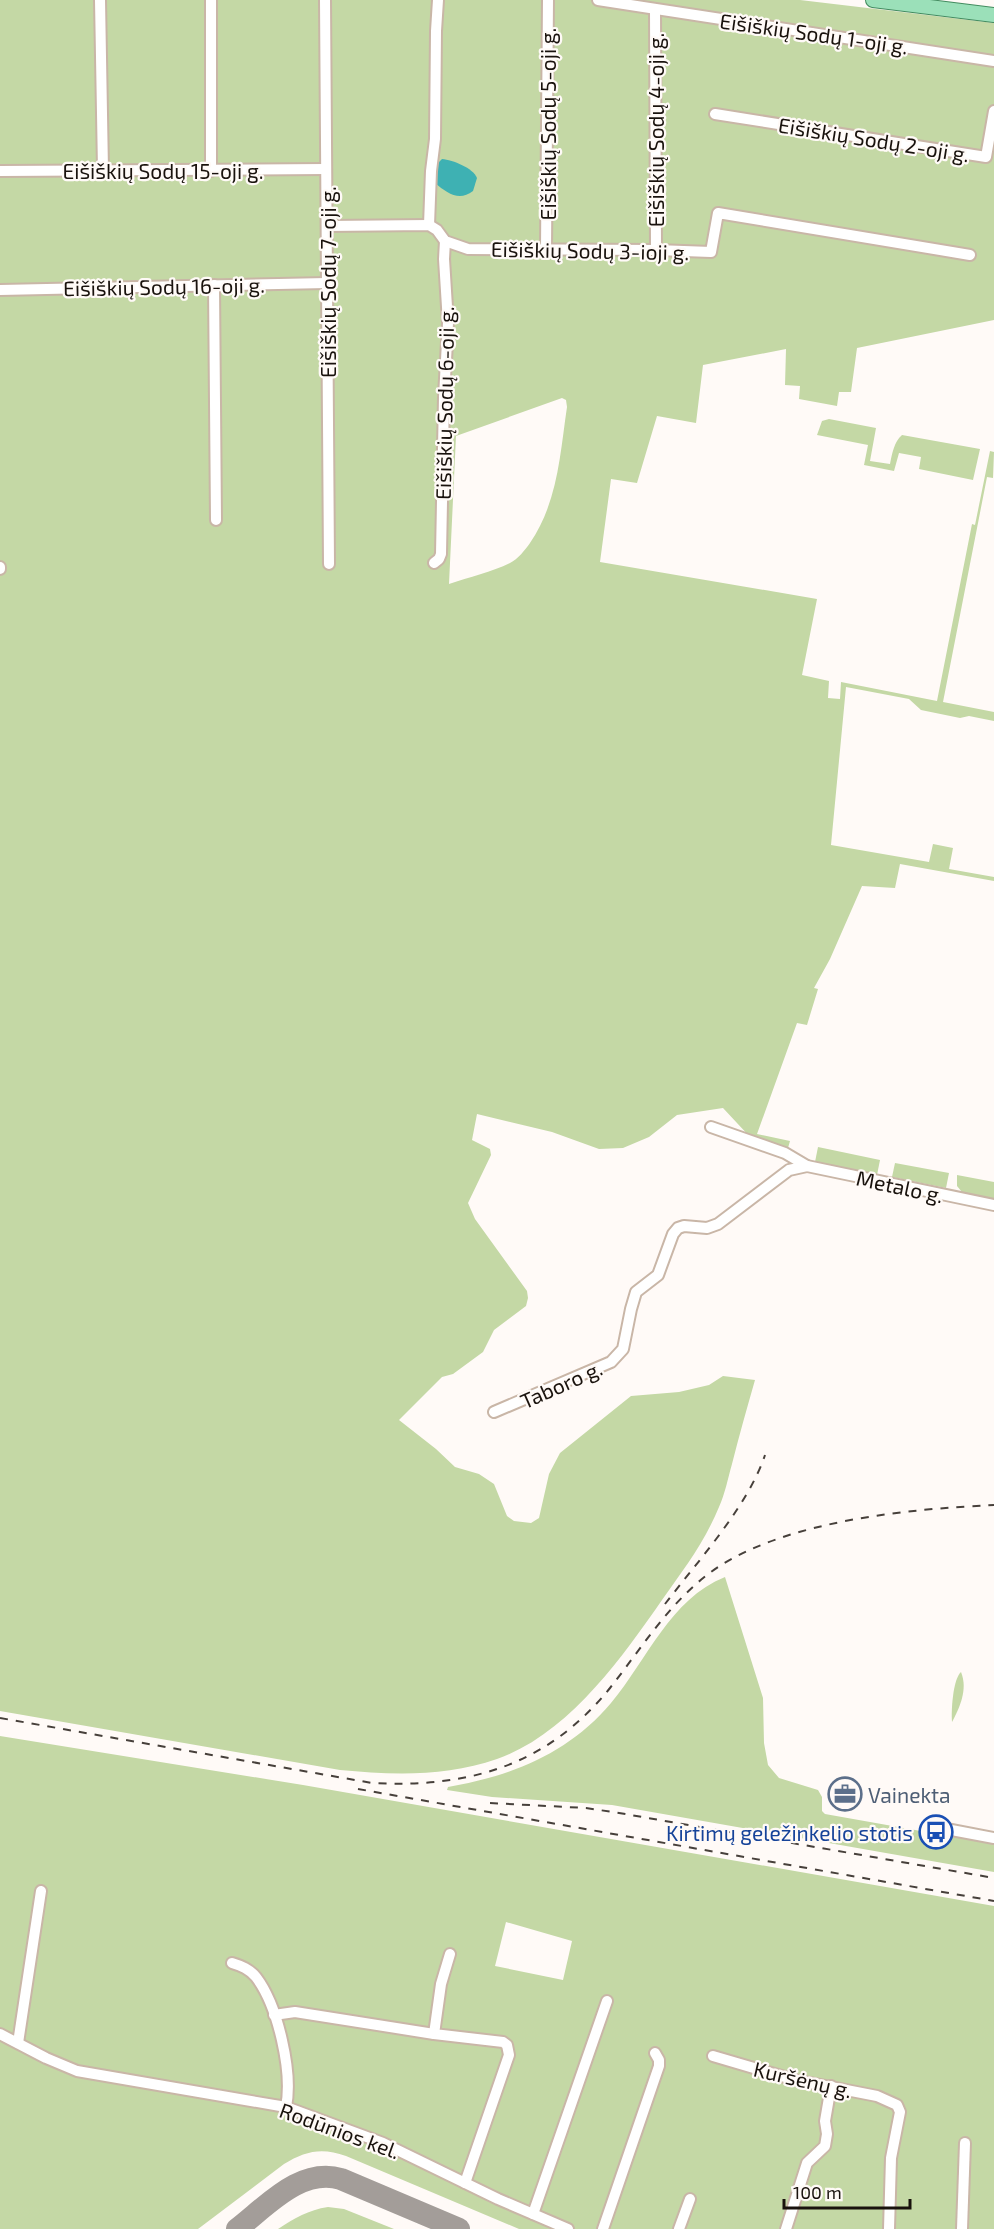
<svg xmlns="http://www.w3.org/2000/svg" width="994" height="2229" viewBox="0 0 994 2229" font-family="'Exo 2',sans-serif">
<rect width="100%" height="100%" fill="#fffaf7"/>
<g fill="#c4d8a5" fill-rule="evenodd">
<path d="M 0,0 L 800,0 L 994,23 L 994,320 L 857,348 L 851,392 L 839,392 L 837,406 L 799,399 L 800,386 L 785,385 L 786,349 L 703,365 L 696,423 L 657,416 L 637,483 L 611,479 L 600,562 L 817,599 L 802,675 L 829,681 L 828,698 L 840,699 L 841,682 L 937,701 L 972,524 L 975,525 L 990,451 L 994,452 L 993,478 L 987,477 L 943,702 L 994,712 L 994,721 L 969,716 L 960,718 L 921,710 L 909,699 L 846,687 L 831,845 L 929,862 L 933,844 L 953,848 L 949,869 L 994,877 L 994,881 L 900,864 L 895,888 L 862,886 L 830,959 L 814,988 L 818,989 L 807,1025 L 797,1023 L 757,1134 L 790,1141 L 788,1148 L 751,1138 L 723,1108 L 677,1115 L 649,1137 L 623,1148 L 599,1149 L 552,1132 L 477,1114 L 472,1140 L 490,1149 L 491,1155 L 468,1203 L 475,1219 L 527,1291 L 528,1298 L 526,1306 L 494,1330 L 483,1352 L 453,1374 L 442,1377 L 399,1420 L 436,1449 L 455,1467 L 479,1474 L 494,1484 L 507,1516 L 514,1521 L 531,1523 L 539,1518 L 549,1474 L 560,1453 L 631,1396 L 679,1392 L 709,1385 L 723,1376 L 755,1380 C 747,1408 739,1436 732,1464 C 728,1478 725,1494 719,1507 C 704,1543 684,1569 662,1600 C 621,1659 568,1734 497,1759 C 446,1777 392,1775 340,1770 L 0,1711 ZM 562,398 L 566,400 L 567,407 C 560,454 558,502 530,543 C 525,550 518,559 510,563 C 492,572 469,577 449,584 L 456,436 Z"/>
<path d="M 829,419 L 876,428 L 870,461 L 890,464 C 892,454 894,442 902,435 L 980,449 L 973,480 L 919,469 L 921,457 L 899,453 L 894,471 L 864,465 L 868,445 L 817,435 L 822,421 Z"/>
<path d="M 818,1147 L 880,1160 L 877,1175 L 815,1162 Z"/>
<path d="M 895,1163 L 949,1173 L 946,1188 L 892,1177 Z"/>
<path d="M 957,1175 L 994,1182 L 994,1199 L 962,1192 L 957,1186 Z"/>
<path d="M 725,1577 L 763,1698 L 764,1743 L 768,1765 L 779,1778 L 818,1790 L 822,1797 L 822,1811 L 825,1814 L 994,1844 L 994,1872 L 612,1805 L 492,1797 L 447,1790 L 448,1787 C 511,1776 568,1754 611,1703 C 647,1660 670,1599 725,1577 Z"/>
<path d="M 961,1672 C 968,1689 960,1707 952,1722 C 951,1710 953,1679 961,1672 Z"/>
<path d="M 0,1736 L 303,1785 L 994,1906 L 994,2229 L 519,2229 L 346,2156 C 322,2147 305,2151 284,2164 L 198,2229 L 0,2229 ZM 506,1922 L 572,1941 L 563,1980 L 495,1966 Z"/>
<path d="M 328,2207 L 344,2209 L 394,2229 L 278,2229 C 295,2218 308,2210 328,2207 Z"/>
</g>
<path fill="#3eb1b3" d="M 442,159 C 453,160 473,168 477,178 L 473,191 C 459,202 447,193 435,183 L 437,164 Z"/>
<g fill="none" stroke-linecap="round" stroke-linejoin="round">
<path stroke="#a39d99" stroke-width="22" d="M 237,2229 C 266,2207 300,2167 341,2179 L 459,2229"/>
<g stroke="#c9b6a7" stroke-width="14">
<g id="minor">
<path d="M 100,0 L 103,170"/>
<path d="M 211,0 L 211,171"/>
<path d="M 325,0 L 329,564"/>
<path d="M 598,0 L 994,61"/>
<path d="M 655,10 L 656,250"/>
<path d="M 715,114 L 986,157 L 994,111"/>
<path d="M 0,171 L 326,169"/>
<path d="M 429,225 L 431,171 L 435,139 L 436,31 L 438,0"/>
<path d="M 327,226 L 429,225 L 437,230 L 445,241 L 468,249 L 656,250 L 711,252 L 718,213 L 970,255"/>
<path d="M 546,249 L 548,0"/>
<path d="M 214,285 L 216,520"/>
<path d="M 0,290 L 327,283"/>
<path d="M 434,563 L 439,559 L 441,554 L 444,397 L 448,323 L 444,259 L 445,241"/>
<path d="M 0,567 L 0,569"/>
<path d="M 711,1127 L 785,1153 L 807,1166 L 994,1205"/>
<path d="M 494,1412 L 611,1362 L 623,1349 L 631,1309 L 636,1292 L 658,1275 L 673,1234 L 678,1228 L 684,1226 L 707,1228 L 718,1224 L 789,1170 L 807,1166"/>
<path d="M 941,1828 L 994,1838"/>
<path d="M 450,1954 L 441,1984 L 434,2034 L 503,2042 L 507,2045 L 509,2055 L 465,2183"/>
<path d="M 232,1963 C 242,1966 249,1969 256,1977 C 278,2006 293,2072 286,2107"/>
<path d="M 274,2015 L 295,2012 L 434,2034"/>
<path d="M 0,2034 L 46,2058 L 77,2071 L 286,2107 L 383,2143 L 498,2199 L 568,2229"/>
<path d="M 18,2043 L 41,1891"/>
<path d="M 713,2056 L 795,2080 L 877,2096 L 897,2105 L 900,2112 L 891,2158 L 889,2229"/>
<path d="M 533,2214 L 607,2001"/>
<path d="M 603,2229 L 659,2066 L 659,2060 L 655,2053"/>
<path d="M 679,2229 L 690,2199"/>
<path d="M 786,2229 L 807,2163 L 825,2146 L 827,2134 L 825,2121 L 831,2086"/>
<path d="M 962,2229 L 965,2143"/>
</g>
</g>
<g stroke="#438b5f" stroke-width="16">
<path id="major" d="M 873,0 L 994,15"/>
</g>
<use href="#minor" stroke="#fff" stroke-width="10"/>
<use href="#major" stroke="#9be0b9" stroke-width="14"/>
<g stroke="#47403b" stroke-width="2" stroke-dasharray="8 8" stroke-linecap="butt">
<path d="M 665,1604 C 698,1561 748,1506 765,1455"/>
<path d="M 0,1718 L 372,1783 C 469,1788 547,1766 610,1688 C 644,1645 672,1598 718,1567 C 791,1520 909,1509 994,1505"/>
<path d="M 358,1789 L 994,1901"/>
<path d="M 490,1803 L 586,1808 L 619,1813 L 994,1878"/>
</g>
</g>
<defs>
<g id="office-ring" transform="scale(1.725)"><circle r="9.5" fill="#fffaf7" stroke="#5c6f8a" stroke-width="1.5"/><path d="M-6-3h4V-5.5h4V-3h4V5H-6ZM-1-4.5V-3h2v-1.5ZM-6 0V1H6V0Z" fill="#5c6f8a"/></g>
<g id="bus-ring" transform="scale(1.725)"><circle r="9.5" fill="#fffaf7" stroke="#1a4fb4" stroke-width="1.5"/><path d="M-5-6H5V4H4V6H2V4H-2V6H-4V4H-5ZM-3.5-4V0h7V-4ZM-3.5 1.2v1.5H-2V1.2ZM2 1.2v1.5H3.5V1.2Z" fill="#1a4fb4"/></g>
</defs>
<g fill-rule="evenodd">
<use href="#office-ring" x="845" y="1794"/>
<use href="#bus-ring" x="936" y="1832"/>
</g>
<g text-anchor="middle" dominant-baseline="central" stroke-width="4.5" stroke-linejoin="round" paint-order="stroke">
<g font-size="21" fill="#19120d" stroke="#fffaf7">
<text transform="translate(814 33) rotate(8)">Eišiškių Sodų 1-oji g.</text>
<text transform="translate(547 124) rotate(-90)">Eišiškių Sodų 5-oji g.</text>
<text transform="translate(655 130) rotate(-90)">Eišiškių Sodų 4-oji g.</text>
<text transform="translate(874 139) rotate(9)">Eišiškių Sodų 2-oji g.</text>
<text x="163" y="170">Eišiškių Sodų 15-oji g.</text>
<text transform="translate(590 250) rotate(1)">Eišiškių Sodų 3-ioji g.</text>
<text transform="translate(327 282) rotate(-90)">Eišiškių Sodų 7-oji g.</text>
<text transform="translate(164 286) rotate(-1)">Eišiškių Sodų 16-oji g.</text>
<text transform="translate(444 403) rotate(-89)">Eišiškių Sodų 6-oji g.</text>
<text transform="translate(900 1186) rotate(12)">Metalo g.</text>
<text transform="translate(561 1384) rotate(-24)">Taboro g.</text>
<text transform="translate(803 2079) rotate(13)">Kuršėnų g.</text>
<text transform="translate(340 2130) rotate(20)">Rodūnios kel.</text>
</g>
<g font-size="21" fill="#4e5e75" stroke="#fffaf7" text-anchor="start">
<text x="868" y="1794">Vainekta</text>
</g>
<g font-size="21" fill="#164399" stroke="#fffaf7" text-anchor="end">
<text x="913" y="1832">Kirtimų geležinkelio stotis</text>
</g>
</g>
<path d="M784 2199v9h126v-9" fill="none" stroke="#19120d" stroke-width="3"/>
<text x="793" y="2199" font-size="18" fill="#19120d" stroke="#fffaf7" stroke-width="4.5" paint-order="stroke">100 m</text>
</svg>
